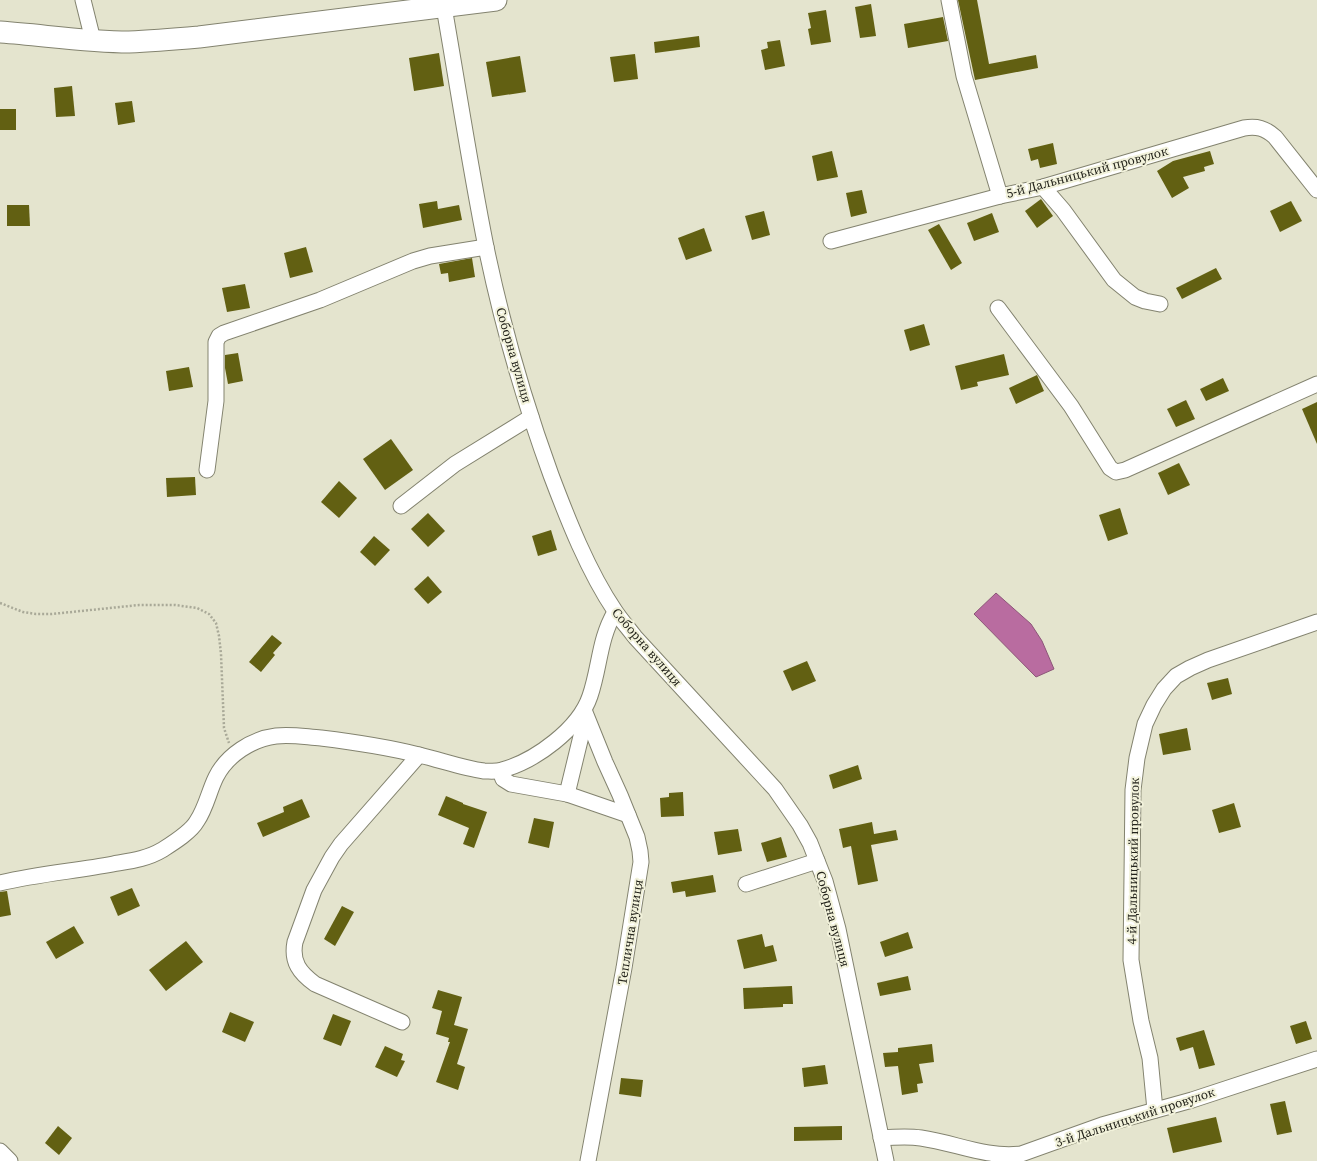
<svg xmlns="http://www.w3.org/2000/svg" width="1317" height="1161" viewBox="0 0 1317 1161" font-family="'Source Serif 4',serif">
<rect width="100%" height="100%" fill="#e4e4ce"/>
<path fill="#b96ca0" stroke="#8c5678" d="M 996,593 L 1031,624 L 1042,641 L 1054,669 L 1036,677 L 974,614 Z"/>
<g fill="#626012">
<path d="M 958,0 L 977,0 L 989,64 L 1036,55 L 1038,68 L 975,80 Z"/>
<path d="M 871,4 L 876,36 L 860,38 L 855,7 Z"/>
<path d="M 826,10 L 831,42 L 811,45 L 808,29 L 811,28 L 808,13 Z"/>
<path d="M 943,17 L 948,41 L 908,48 L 904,24 Z"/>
<path d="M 699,36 L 700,47 L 655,53 L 654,42 Z"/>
<path d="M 780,40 L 785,66 L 765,70 L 761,50 L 768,48 L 767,42 Z"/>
<path d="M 439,53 L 444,86 L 414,91 L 409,58 Z"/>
<path d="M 635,54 L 638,79 L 614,82 L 610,57 Z"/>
<path d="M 520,56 L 526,92 L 492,97 L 486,62 Z"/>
<path d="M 72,86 L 75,116 L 56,117 L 54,88 Z"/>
<path d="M 132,101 L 135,122 L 118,125 L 115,103 Z"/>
<rect x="0" y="109" width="16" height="21"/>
<path d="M 1053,143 L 1057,164 L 1040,168 L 1038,159 L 1031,161 L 1028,149 Z"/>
<path d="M 832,151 L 838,177 L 817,181 L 812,156 Z"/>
<path d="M 1210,151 L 1214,164 L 1204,167 L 1205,171 L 1183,177 L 1189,188 L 1172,198 L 1157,171 L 1173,161 Z"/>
<path d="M 862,190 L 867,213 L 851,217 L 846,193 Z"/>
<path d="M 1041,199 L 1053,216 L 1037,228 L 1025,211 Z"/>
<path d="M 437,201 L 438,209 L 459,205 L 462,220 L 423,228 L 419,204 Z"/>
<path d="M 1291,201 L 1302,221 L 1280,232 L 1270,211 Z"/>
<path d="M 7,205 L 29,205 L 30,226 L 7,226 Z"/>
<path d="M 764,211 L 770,235 L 752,240 L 745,216 Z"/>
<path d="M 992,213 L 999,232 L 974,241 L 967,223 Z"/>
<path d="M 939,224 L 962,263 L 951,270 L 928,230 Z"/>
<path d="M 704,228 L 712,251 L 686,260 L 678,238 Z"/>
<path d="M 306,247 L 313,272 L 290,278 L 284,253 Z"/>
<path d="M 472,258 L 475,277 L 449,282 L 448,273 L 441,274 L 439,264 Z"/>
<path d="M 1216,268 L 1222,279 L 1182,299 L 1176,288 Z"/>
<path d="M 245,284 L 250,308 L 227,312 L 222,288 Z"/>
<path d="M 924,324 L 930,345 L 910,351 L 904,330 Z"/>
<path d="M 238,353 L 243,381 L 228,384 L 225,368 L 225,355 Z"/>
<path d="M 1004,354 L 1009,375 L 977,382 L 978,386 L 961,390 L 955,366 Z"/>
<path d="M 189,367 L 193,387 L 169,391 L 166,371 Z"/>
<path d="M 1037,375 L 1044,391 L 1016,404 L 1009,388 Z"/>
<path d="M 1223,378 L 1229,391 L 1206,401 L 1200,389 Z"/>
<path d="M 1186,400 L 1195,419 L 1176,427 L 1167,409 Z"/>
<path d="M 1317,402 L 1317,444 L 1302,409 Z"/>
<path d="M 391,439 L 413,470 L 385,490 L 363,459 Z"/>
<path d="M 1179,463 L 1190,485 L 1168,495 L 1158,473 Z"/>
<path d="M 195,477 L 196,495 L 167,497 L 166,478 Z"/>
<path d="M 339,481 L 357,498 L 339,518 L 321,502 Z"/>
<path d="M 1120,508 L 1128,534 L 1108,541 L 1099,515 Z"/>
<path d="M 428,513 L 445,531 L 428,547 L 411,529 Z"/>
<path d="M 551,530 L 557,550 L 538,556 L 532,536 Z"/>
<path d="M 374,536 L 390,550 L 375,566 L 360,552 Z"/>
<path d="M 428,576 L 442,592 L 428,604 L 414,589 Z"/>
<path d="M 272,635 L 282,643 L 273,653 L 275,655 L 261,672 L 249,662 Z"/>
<path d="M 807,661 L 816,681 L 792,691 L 783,671 Z"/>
<path d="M 1228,678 L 1232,694 L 1212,700 L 1207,683 Z"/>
<path d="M 1187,728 L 1191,750 L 1163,755 L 1159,734 Z"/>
<path d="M 858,765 L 862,779 L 833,789 L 829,775 Z"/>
<path d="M 683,792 L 684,816 L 661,817 L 660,798 L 669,797 L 669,793 Z"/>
<path d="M 446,796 L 463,803 L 463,804 L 487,812 L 474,848 L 463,844 L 469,828 L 438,815 Z"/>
<path d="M 302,799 L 310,817 L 263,837 L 257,823 L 284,812 L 283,807 Z"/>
<path d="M 1234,803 L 1241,827 L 1219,833 L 1212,810 Z"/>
<path d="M 534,818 L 554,822 L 549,848 L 528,843 Z"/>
<path d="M 872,822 L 874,834 L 896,830 L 898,840 L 871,845 L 878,881 L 858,885 L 851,846 L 843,848 L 839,829 Z"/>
<path d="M 738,829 L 742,851 L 718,855 L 714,832 Z"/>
<path d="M 781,837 L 787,857 L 767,862 L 761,843 Z"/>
<path d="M 713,875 L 716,892 L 686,897 L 685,891 L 673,893 L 671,882 Z"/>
<path d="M 132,888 L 140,906 L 118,916 L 110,897 Z"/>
<path d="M 7,891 L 11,915 L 0,917 L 0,892 Z"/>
<path d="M 342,906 L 354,912 L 335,946 L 324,939 Z"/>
<path d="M 74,926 L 84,943 L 56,959 L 46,942 Z"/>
<path d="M 908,932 L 913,948 L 885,957 L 880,942 Z"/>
<path d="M 762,934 L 765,947 L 773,945 L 777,961 L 744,969 L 737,940 Z"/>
<path d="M 186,941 L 203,962 L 166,991 L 149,970 Z"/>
<path d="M 908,976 L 911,990 L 880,996 L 877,983 Z"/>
<path d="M 792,986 L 793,1004 L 783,1004 L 783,1007 L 744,1009 L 743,988 Z"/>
<path d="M 438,990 L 462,997 L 454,1025 L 468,1029 L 457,1064 L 465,1067 L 458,1090 L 436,1082 L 450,1042 L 448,1042 L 449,1038 L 436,1034 L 442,1011 L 432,1008 Z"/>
<path d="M 230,1012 L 254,1022 L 245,1042 L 222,1032 Z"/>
<path d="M 333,1014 L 351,1021 L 341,1046 L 323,1039 Z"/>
<path d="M 1306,1021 L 1312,1039 L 1296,1044 L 1290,1026 Z"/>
<path d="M 1204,1030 L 1215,1065 L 1199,1069 L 1193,1047 L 1180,1051 L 1176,1038 Z"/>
<path d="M 932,1044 L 934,1062 L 919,1064 L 923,1083 L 917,1084 L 918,1092 L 902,1095 L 898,1066 L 885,1067 L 883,1053 L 898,1052 L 898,1048 Z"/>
<path d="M 385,1046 L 403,1054 L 401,1060 L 405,1061 L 397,1077 L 375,1067 Z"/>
<path d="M 825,1065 L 828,1084 L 804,1087 L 802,1068 Z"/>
<path d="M 621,1078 L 643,1080 L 641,1097 L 619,1094 Z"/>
<path d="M 1285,1101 L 1292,1132 L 1277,1135 L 1270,1104 Z"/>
<path d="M 1216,1117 L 1222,1142 L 1173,1153 L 1167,1128 Z"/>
<path d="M 58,1126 L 72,1138 L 59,1155 L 45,1143 Z"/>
<path d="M 842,1126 L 842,1140 L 794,1141 L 794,1127 Z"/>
</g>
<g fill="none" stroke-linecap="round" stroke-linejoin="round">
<g stroke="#83836f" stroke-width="17">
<g id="minor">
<path d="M 83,0 L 93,40"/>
<path d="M 440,0 L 444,7 C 458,87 470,167 486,247 C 502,324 524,401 551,475 C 568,520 588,571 615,611 C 621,620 629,629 635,637 L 775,789 L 800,825 L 810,843 L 825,881 L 838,929 L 886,1161"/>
<path d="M 949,0 L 964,76 L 1000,196"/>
<path d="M 1043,187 L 1063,210 L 1114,280 L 1135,297 L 1145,301 L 1160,304"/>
<path d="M 831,241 L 1000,196 L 1043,187 L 1244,128 C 1257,126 1265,128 1275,137 L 1317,190"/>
<path d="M 998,308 L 1071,406 L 1110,468 L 1116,472 L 1125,470 L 1317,384"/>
<path d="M 207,470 L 216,401 L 216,342 L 219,336 L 224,333 L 320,300 L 413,261 L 430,256 L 486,247"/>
<path d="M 401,506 L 455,464 L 531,417"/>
<path d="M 584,710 L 605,762 L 620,795 L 637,837 L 640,851 L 641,862 L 624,968 L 588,1161"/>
<path d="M 500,771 L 503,779 L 511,784 L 567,794 L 628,815"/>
<path d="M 567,794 L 583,728 L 584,711"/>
<path d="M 0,883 C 37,874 76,871 113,864 C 130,861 147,859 162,850 C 173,843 191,832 197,821 C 206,808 209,791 216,777 C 227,755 252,739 276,736 C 291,734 306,737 321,738 C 354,742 387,747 419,755 C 441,760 462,768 484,771 C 490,771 496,772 502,770 C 535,761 579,729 590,696 C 600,667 599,639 615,612"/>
<path d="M 746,884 L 817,861"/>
<path d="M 402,1022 L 315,984 C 300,973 291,962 295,942 L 314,890 L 332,857 L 341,844 L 419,755"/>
<path d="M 1155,1110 L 1150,1058 L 1141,1021 L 1131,960 L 1133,790 L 1137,758 L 1145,724 L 1154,705 L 1164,689 L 1176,676 L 1190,668 L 1208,660 L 1317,622"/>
<path d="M 881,1138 C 894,1137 908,1136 921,1138 C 956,1143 985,1158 1021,1154 L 1102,1125 L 1192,1100 L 1317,1059"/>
<path d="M 0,1151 L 10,1161"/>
</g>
</g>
<g stroke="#83836f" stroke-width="23">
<path id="highway" d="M 0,32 C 43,35 86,42 129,42 C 152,41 176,39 199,37 L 496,0"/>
</g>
<path stroke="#a9a998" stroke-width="2.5" stroke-dasharray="2 2" stroke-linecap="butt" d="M 0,603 L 23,612 L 36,614 L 52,614 L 139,605 L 175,605 L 197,608 L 209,614 L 216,623 L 219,636 L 221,654 L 224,728 L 229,743"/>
<use href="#minor" stroke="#fff" stroke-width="15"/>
<use href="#highway" stroke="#fff" stroke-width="21"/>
</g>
<g text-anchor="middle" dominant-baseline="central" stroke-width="4" stroke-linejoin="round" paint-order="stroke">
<g font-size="13" fill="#23231b" stroke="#f2f2db">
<text transform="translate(1087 172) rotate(-15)">5-й Дальницький провулок</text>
<text transform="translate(514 355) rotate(74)">Соборна вулиця</text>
<text transform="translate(647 647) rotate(49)">Соборна вулиця</text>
<text transform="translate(1133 861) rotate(-89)">4-й Дальницький провулок</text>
<text transform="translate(833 919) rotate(75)">Соборна вулиця</text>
<text transform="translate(630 932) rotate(-81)">Теплична вулиця</text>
<text transform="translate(1135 1117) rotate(-18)">3-й Дальницький провулок</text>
</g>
</g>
</svg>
